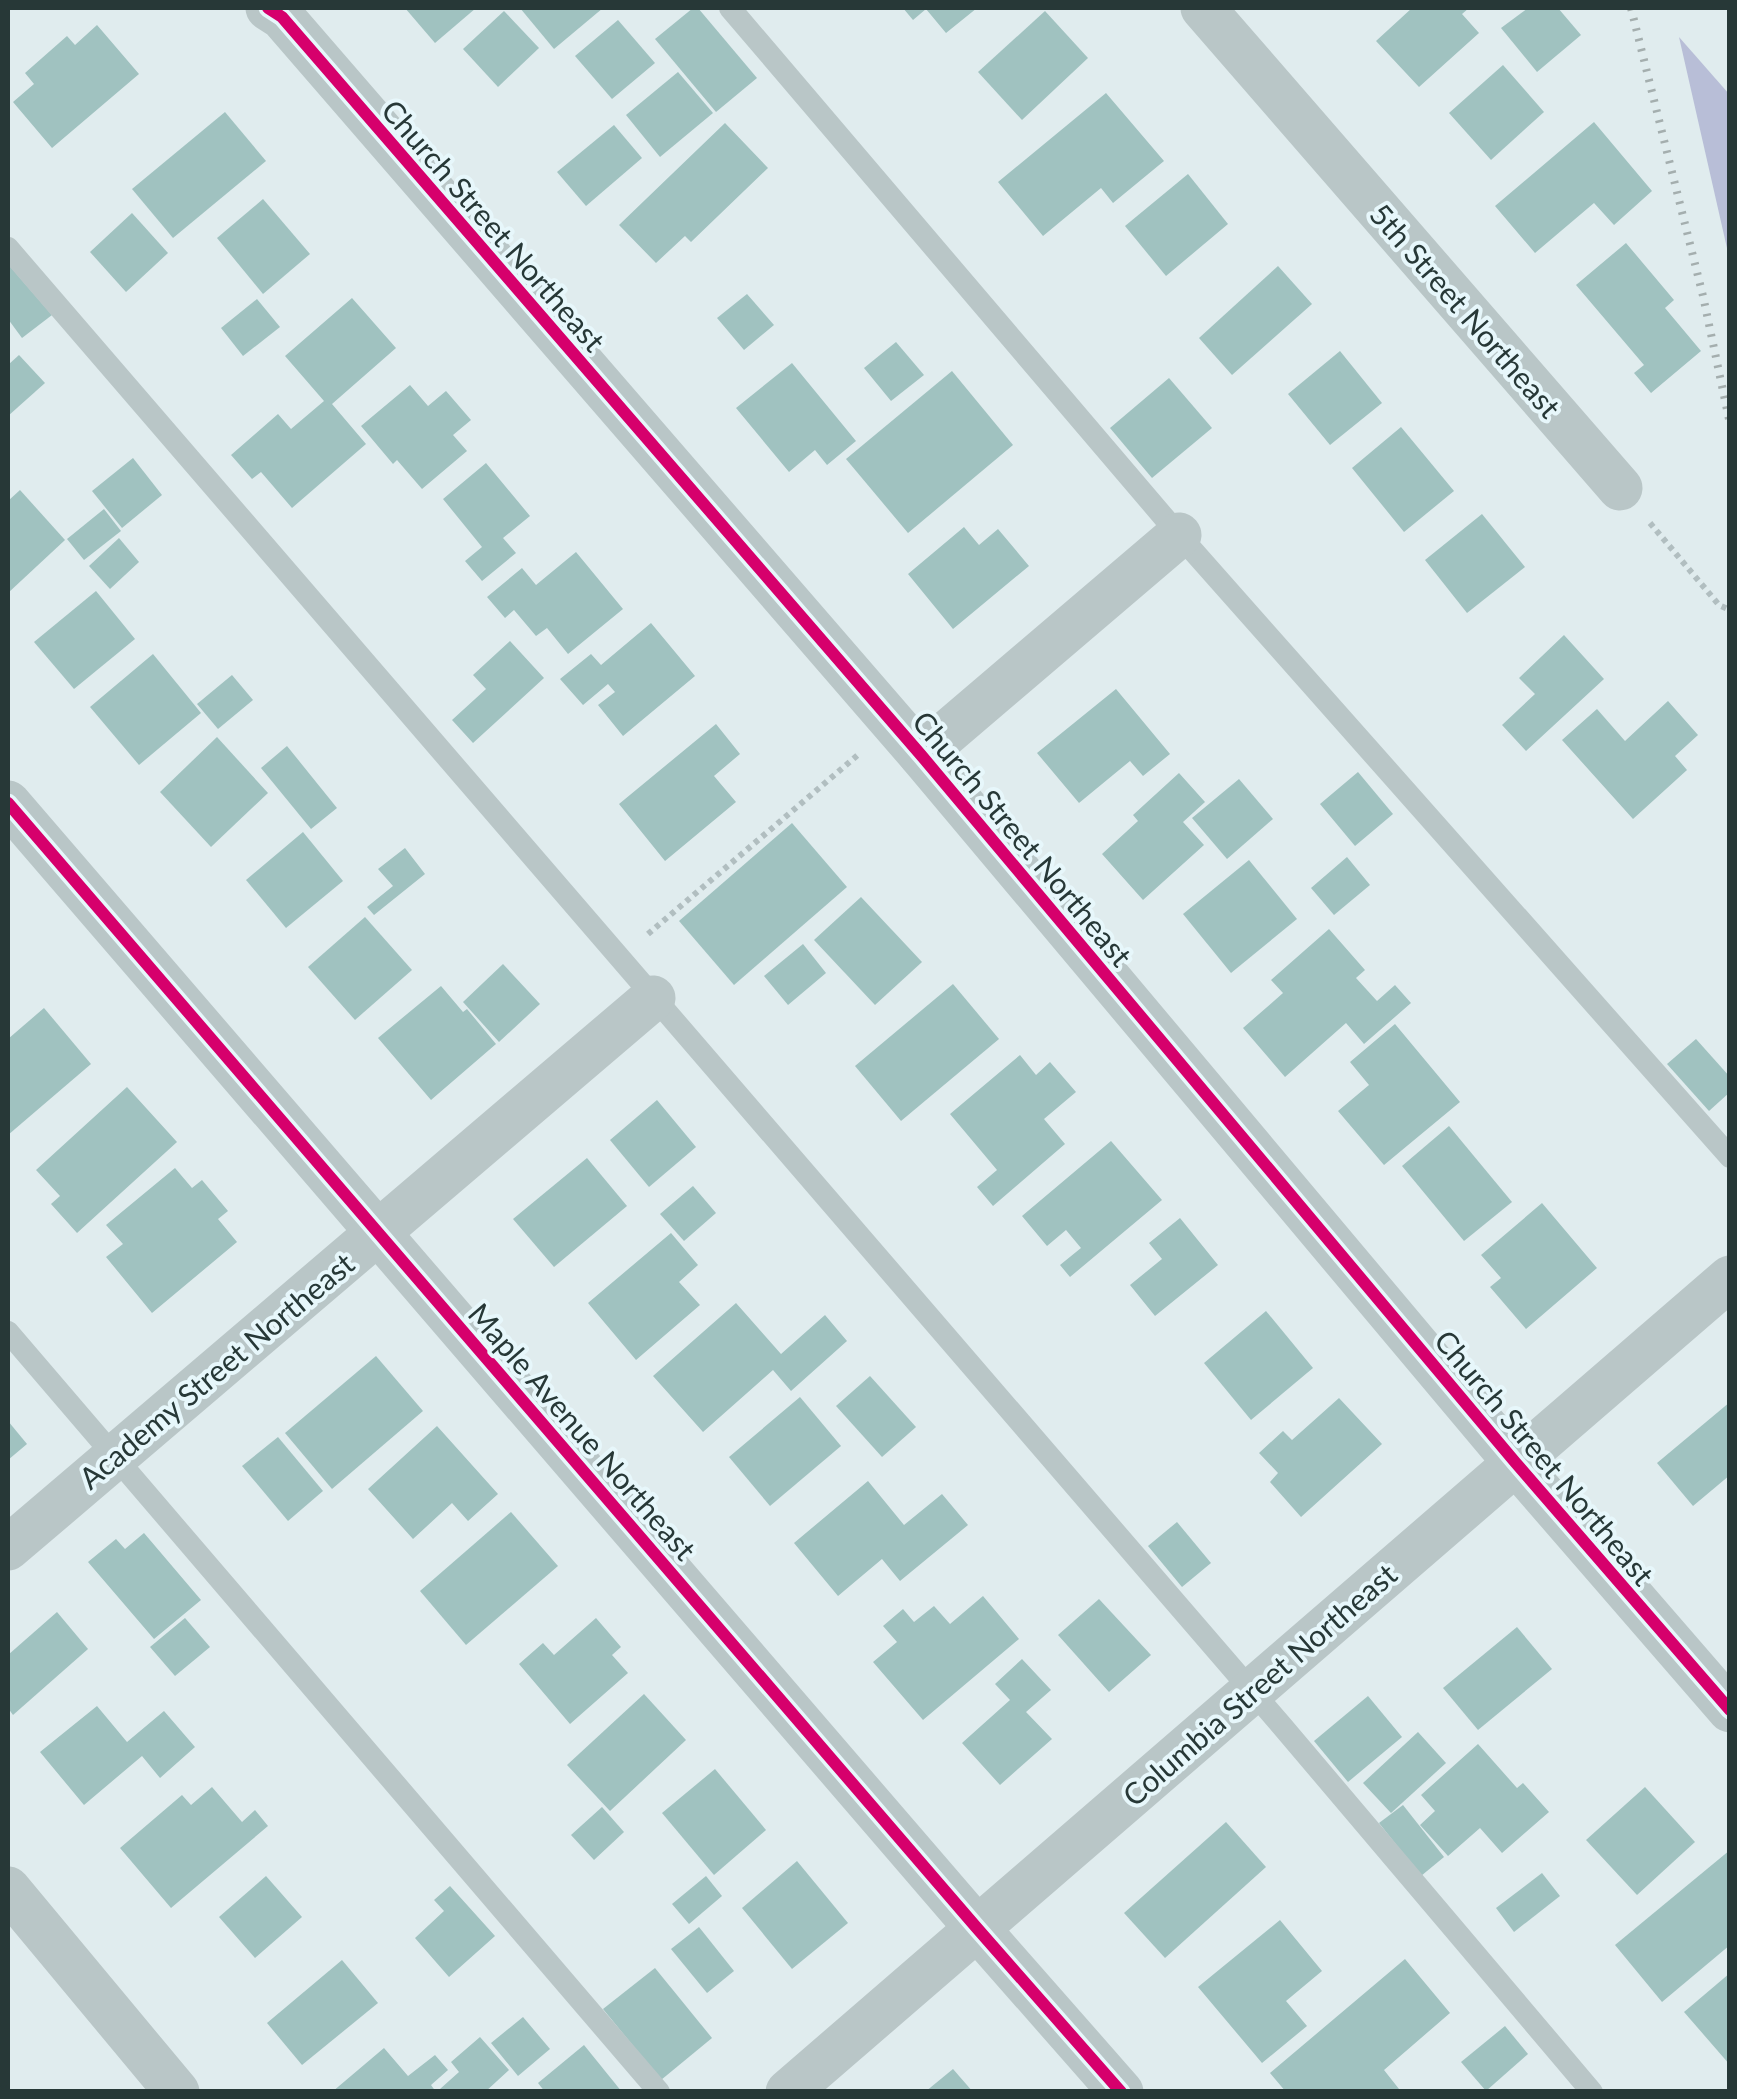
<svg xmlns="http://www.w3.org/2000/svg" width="1737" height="2099" viewBox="0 0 1737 2099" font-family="Lato,sans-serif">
<rect width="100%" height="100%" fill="#e0ecee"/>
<path fill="#b8bed7" d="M 1679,37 L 1729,94 L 1729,257 Z"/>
<g fill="#a0c2c0">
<path d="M 405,8 L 476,8 L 435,43 Z"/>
<path d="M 520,8 L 603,8 L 554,49 Z"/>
<path d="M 693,8 L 698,8 L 757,78 L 716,112 L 655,39 Z"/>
<path d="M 903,8 L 977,8 L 946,33 L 926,9 L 913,20 Z"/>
<path d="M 1412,8 L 1469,8 L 1462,14 L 1479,33 L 1419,87 L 1376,41 Z"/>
<path d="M 1528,8 L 1558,8 L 1581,35 L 1537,72 L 1501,28 Z"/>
<path d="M 504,11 L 539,48 L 498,87 L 463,49 Z"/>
<path d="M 1045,11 L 1088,58 L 1022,120 L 978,72 Z"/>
<path d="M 618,20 L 655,63 L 612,99 L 575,56 Z"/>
<path d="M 97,25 L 139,74 L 52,148 L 13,102 L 34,84 L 25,73 L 67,36 L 75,45 Z"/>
<path d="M 1503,65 L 1544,112 L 1491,160 L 1449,113 Z"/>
<path d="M 678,72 L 713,113 L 660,157 L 626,115 Z"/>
<path d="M 1106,93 L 1164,161 L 1113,203 L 1101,188 L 1043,236 L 998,182 Z"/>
<path d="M 225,112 L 266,161 L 173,238 L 132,189 Z"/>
<path d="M 1594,122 L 1652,191 L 1614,225 L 1594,203 L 1535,253 L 1495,206 Z"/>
<path d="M 725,123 L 768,168 L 691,242 L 685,236 L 656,263 L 619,225 Z"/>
<path d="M 614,125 L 642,158 L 586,206 L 557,172 Z"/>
<path d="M 1188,174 L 1228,224 L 1166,276 L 1125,226 Z"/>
<path d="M 263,199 L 310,254 L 263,294 L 217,238 Z"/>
<path d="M 132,213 L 168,253 L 126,292 L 90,252 Z"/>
<path d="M 1626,243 L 1674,300 L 1665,308 L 1701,351 L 1651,393 L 1634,373 L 1644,365 L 1576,285 Z"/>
<path d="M 8,264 L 52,315 L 22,338 L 8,319 Z"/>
<path d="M 1278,266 L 1312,304 L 1232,375 L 1199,338 Z"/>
<path d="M 747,294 L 774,325 L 744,350 L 717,318 Z"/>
<path d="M 352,298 L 396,348 L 332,404 L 366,444 L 292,508 L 261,472 L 252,479 L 231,455 L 278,414 L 291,429 L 324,401 L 285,356 Z"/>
<path d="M 257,299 L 280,327 L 243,356 L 221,328 Z"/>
<path d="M 896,342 L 924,375 L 891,401 L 864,368 Z"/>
<path d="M 1340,351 L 1382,403 L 1330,445 L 1288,394 Z"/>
<path d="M 19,355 L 45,383 L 8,416 L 8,365 Z"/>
<path d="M 792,363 L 856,441 L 827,465 L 815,450 L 789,472 L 736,408 Z"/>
<path d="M 952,371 L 1013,445 L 908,533 L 846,459 Z"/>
<path d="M 1169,378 L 1212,428 L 1152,478 L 1110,428 Z"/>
<path d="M 410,385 L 428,406 L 446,391 L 471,420 L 453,435 L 467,451 L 422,489 L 397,460 L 393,464 L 361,426 Z"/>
<path d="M 1401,427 L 1454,491 L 1404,532 L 1352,468 Z"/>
<path d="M 133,458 L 162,495 L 122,528 L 92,491 Z"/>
<path d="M 486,463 L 530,516 L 503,538 L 516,553 L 482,581 L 465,561 L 482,547 L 443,499 Z"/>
<path d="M 20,490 L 65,540 L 8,593 L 8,501 Z"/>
<path d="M 104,509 L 121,531 L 84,560 L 67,539 Z"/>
<path d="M 1482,514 L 1525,567 L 1467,613 L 1425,560 Z"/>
<path d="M 964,527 L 979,545 L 998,529 L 1029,566 L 953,629 L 908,574 Z"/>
<path d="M 119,538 L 139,562 L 110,589 L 89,566 Z"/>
<path d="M 576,552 L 623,609 L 568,654 L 547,628 L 536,636 L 514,610 L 505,618 L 487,597 L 522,568 L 536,585 Z"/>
<path d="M 96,591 L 135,639 L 74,689 L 34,642 Z"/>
<path d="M 651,623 L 695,676 L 623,736 L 598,705 L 615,692 L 608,684 L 583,705 L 560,679 L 591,654 L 601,665 Z"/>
<path d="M 1564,635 L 1604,679 L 1526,751 L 1502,725 L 1535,694 L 1519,678 Z"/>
<path d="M 510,641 L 544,678 L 473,743 L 452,720 L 486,689 L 473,675 Z"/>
<path d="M 153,654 L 201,713 L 139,765 L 90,707 Z"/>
<path d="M 232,675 L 253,700 L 218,729 L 197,704 Z"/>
<path d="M 1116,689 L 1170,754 L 1143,776 L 1130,761 L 1079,803 L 1037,753 Z"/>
<path d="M 1668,701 L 1698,735 L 1675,756 L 1687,770 L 1633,819 L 1562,740 L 1597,709 L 1625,741 Z"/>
<path d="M 716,724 L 740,754 L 714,776 L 736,802 L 665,861 L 619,804 Z"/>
<path d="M 217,737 L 268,793 L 211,847 L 160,792 Z"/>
<path d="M 287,746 L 337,808 L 311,829 L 261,768 Z"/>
<path d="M 1358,772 L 1393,814 L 1355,846 L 1320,804 Z"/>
<path d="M 1179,773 L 1205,802 L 1183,822 L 1204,845 L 1143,900 L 1102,854 L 1138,821 L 1133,815 Z"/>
<path d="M 1239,779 L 1273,819 L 1227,859 L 1192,818 Z"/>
<path d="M 792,823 L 847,887 L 734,985 L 679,921 Z"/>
<path d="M 303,832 L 343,881 L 286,928 L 246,880 Z"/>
<path d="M 405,848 L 425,874 L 374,915 L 367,907 L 393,886 L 378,869 Z"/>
<path d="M 1347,857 L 1370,885 L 1334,915 L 1311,888 Z"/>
<path d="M 1249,860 L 1297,919 L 1231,973 L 1183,914 Z"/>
<path d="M 861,897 L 922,962 L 875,1005 L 814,940 Z"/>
<path d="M 365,917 L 412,970 L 355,1020 L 308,967 Z"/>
<path d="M 1329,929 L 1365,970 L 1356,978 L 1377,1001 L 1395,985 L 1411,1003 L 1364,1044 L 1346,1023 L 1285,1077 L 1243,1028 L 1283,993 L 1271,980 Z"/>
<path d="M 803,944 L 826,973 L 788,1005 L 764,976 Z"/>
<path d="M 503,964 L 540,1004 L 499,1042 L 463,1002 Z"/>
<path d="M 953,984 L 999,1039 L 901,1121 L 855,1066 Z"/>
<path d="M 441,986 L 463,1012 L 467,1009 L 496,1044 L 431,1100 L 378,1038 Z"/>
<path d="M 44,1008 L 91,1064 L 8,1135 L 8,1039 Z"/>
<path d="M 1395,1024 L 1460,1102 L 1384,1165 L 1338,1111 L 1369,1085 L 1350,1062 Z"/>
<path d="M 1696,1039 L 1730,1077 L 1730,1092 L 1709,1111 L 1667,1064 Z"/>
<path d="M 1020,1055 L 1036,1075 L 1050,1062 L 1076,1092 L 1044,1119 L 1065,1144 L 993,1206 L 977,1187 L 997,1170 L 950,1114 Z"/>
<path d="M 127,1087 L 177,1142 L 77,1233 L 51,1204 L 60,1196 L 36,1170 Z"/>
<path d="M 657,1100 L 696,1147 L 649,1187 L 610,1140 Z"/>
<path d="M 1449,1126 L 1512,1202 L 1464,1241 L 1402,1166 Z"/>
<path d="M 1111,1141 L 1162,1200 L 1070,1277 L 1060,1265 L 1081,1248 L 1066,1230 L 1047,1246 L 1022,1216 Z"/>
<path d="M 587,1158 L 627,1206 L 554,1267 L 513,1219 Z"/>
<path d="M 175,1168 L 192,1188 L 202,1180 L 228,1211 L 218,1219 L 237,1242 L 152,1313 L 106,1257 L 123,1244 L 106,1225 Z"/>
<path d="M 693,1186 L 716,1213 L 684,1241 L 660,1214 Z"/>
<path d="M 1542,1203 L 1597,1268 L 1526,1329 L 1490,1287 L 1501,1278 L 1481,1255 Z"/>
<path d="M 1180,1218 L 1218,1265 L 1155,1316 L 1130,1285 L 1162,1259 L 1149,1243 Z"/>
<path d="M 671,1233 L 698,1265 L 679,1282 L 700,1305 L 636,1360 L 588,1303 Z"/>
<path d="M 736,1303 L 781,1354 L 825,1315 L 847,1341 L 791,1391 L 773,1370 L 703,1432 L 653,1376 Z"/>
<path d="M 1266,1311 L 1313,1368 L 1251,1420 L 1204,1363 Z"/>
<path d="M 376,1356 L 423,1411 L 332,1489 L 285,1433 Z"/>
<path d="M 870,1376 L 916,1427 L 882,1457 L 836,1406 Z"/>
<path d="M 800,1397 L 841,1446 L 770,1506 L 729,1457 Z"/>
<path d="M 1339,1398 L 1382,1444 L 1301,1517 L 1270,1482 L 1278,1473 L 1259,1453 L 1283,1431 L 1292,1440 Z"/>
<path d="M 1730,1402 L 1730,1475 L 1693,1506 L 1657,1463 Z"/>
<path d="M 8,1421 L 27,1444 L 8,1460 Z"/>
<path d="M 437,1426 L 498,1494 L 468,1521 L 452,1503 L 413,1539 L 368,1489 Z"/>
<path d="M 278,1437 L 323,1491 L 288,1521 L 242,1466 Z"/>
<path d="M 868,1481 L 904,1525 L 942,1494 L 968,1525 L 900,1581 L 882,1559 L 838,1596 L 794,1543 Z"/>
<path d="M 511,1512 L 558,1566 L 466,1645 L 420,1591 Z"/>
<path d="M 1177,1522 L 1211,1563 L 1182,1587 L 1148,1546 Z"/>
<path d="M 144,1533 L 201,1600 L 154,1639 L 88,1562 L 116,1539 L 125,1549 Z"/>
<path d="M 983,1596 L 1019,1639 L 923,1720 L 873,1662 L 897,1642 L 883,1626 L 903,1609 L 914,1622 L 934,1606 L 950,1624 Z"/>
<path d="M 1099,1599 L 1151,1655 L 1109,1692 L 1058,1635 Z"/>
<path d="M 57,1612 L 88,1649 L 13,1715 L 8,1708 L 8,1655 Z"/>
<path d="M 185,1618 L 210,1647 L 175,1676 L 150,1647 Z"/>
<path d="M 596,1618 L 621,1647 L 612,1655 L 628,1673 L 570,1724 L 519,1664 L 543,1643 L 554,1655 Z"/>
<path d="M 1517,1627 L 1552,1669 L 1478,1730 L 1443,1688 Z"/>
<path d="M 1022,1659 L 1051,1690 L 1026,1712 L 1052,1739 L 1000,1785 L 962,1743 L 1010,1700 L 995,1684 Z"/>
<path d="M 644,1694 L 686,1740 L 610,1811 L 567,1765 Z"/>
<path d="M 1368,1696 L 1402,1737 L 1348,1782 L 1314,1741 Z"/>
<path d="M 97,1706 L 127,1742 L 164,1711 L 195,1747 L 160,1778 L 142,1756 L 84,1805 L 40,1752 Z"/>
<path d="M 1418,1732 L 1446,1763 L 1391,1813 L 1363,1783 Z"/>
<path d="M 1478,1744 L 1517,1788 L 1523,1783 L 1549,1812 L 1502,1853 L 1480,1828 L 1448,1856 L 1420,1825 L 1435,1811 L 1421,1795 Z"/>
<path d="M 715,1769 L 766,1830 L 714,1875 L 662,1813 Z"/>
<path d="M 212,1787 L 242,1822 L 255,1810 L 268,1826 L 171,1908 L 120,1848 L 182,1795 L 191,1805 Z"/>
<path d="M 1645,1787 L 1695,1842 L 1637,1895 L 1586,1840 Z"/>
<path d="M 1403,1805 L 1444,1857 L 1421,1876 L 1379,1823 Z"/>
<path d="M 602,1807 L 624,1832 L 594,1860 L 571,1835 Z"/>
<path d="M 1226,1822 L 1266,1867 L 1165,1958 L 1124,1913 Z"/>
<path d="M 1730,1850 L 1730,1945 L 1662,2002 L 1615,1945 Z"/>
<path d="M 797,1861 L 848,1923 L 792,1969 L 742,1908 Z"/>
<path d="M 1542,1873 L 1560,1896 L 1514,1932 L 1496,1908 Z"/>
<path d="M 266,1876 L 302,1917 L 255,1958 L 219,1917 Z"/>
<path d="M 706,1876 L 722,1896 L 689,1924 L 672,1904 Z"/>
<path d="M 450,1886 L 495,1936 L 449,1977 L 415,1938 L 444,1911 L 434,1900 Z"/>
<path d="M 1280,1920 L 1322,1971 L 1286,2001 L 1307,2026 L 1262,2063 L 1198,1987 Z"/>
<path d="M 699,1927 L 734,1971 L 707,1993 L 671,1949 Z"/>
<path d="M 1405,1959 L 1450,2013 L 1384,2070 L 1399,2089 L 1395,2092 L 1286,2092 L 1270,2073 Z"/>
<path d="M 342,1960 L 378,2003 L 302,2065 L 267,2023 Z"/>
<path d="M 655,1968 L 712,2038 L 661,2080 L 603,2009 Z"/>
<path d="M 1730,1973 L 1730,2065 L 1684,2012 Z"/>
<path d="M 523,2017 L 550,2049 L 518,2076 L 491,2043 Z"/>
<path d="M 1505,2026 L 1528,2054 L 1486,2091 L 1461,2062 Z"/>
<path d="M 480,2037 L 509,2070 L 485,2092 L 443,2092 L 440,2089 L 459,2072 L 451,2062 Z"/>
<path d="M 584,2045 L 622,2092 L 545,2092 L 538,2083 Z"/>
<path d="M 384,2048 L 408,2076 L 435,2055 L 448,2070 L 431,2085 L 436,2092 L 332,2092 Z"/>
<path d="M 953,2069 L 973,2092 L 925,2092 Z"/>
</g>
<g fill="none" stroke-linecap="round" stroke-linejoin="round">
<g stroke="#b1bec0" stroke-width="6" stroke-dasharray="5 5" stroke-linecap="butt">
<path d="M 1650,523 L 1719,605 L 1730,610"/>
<path d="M 648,934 L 859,754"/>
</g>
<g stroke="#b9c6c7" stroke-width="22">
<path d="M 730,8 L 1179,535 L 1730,1157"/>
<path d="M 8,248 L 1282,1726 L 1592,2092"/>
<path d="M 8,1332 L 659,2092"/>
</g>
<g stroke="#b9c6c7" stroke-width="45">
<path d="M 268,8 L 282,17 L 921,755 L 1515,1462 L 1730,1710"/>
<path d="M 1203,8 L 1620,488"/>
<path d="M 921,755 L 1179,535"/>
<path d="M 8,803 L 976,1927 L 1121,2092"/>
<path d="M 8,1548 L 653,998"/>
<path d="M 8,1889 L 177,2092"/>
<path d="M 788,2092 L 1730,1278"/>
</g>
<path stroke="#a4aeae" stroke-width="8" stroke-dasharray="2.5 8" stroke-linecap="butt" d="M 1631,8 L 1703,296 L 1730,424"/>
<g stroke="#e7f7fb" stroke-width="19">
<g id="cycleway">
<path d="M 268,8 L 282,17 L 921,755 L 1515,1462 L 1730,1710"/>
<path d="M 8,803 L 976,1927 L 1121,2092"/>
</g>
</g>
<use href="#cycleway" stroke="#d6006c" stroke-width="12"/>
</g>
<g text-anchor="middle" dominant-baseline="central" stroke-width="8" stroke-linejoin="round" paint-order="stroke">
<g font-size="30" fill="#273837" stroke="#e7f7fb">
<text transform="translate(494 225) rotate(49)">Church Street Northeast</text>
<text transform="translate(1466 310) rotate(49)">5th Street Northeast</text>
<text transform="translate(1023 838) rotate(50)">Church Street Northeast</text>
<text transform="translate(216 1370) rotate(-40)">Academy Street Northeast</text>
<text transform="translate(583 1431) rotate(49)">Maple Avenue Northeast</text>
<text transform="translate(1545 1457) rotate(50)">Church Street Northeast</text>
<text transform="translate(1259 1684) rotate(-41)">Columbia Street Northeast</text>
</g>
</g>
<rect width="1737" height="2099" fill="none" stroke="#273837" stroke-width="20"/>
</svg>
